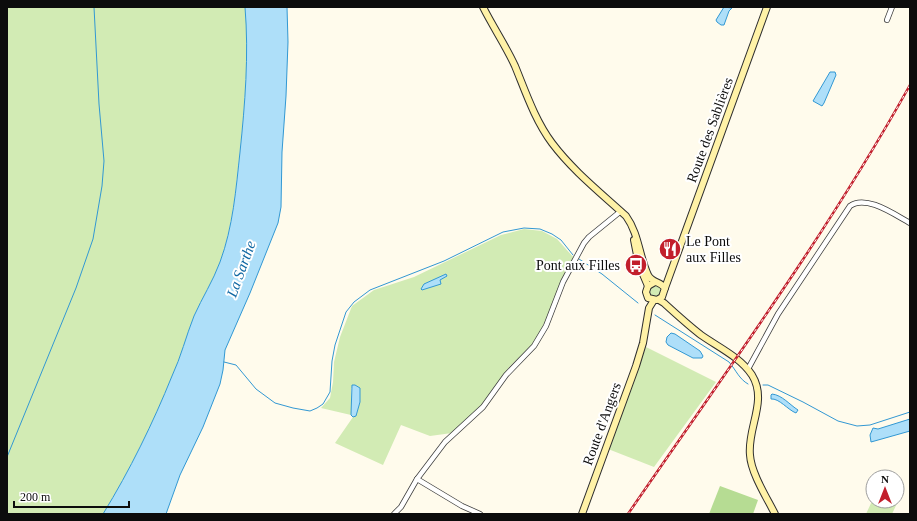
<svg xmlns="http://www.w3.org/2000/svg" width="917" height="521" viewBox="0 0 917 521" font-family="Georgia,serif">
<rect width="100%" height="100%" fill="#fffbec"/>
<g fill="#d2ebb4">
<path d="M 7,7 L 245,7 C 249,54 245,102 240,149 C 236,187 233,226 220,262 C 213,281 202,298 194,316 C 186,336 181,357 172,376 C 153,423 130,470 103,514 L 7,514 Z"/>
<path d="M 524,229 L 542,231 L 557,239 L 574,258 L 549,314 L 533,345 L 510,366 L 482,406 L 452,433 L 430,436 L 401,425 L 383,465 L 335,443 L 353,417 L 356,416 L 360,402 L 360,388 L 351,388 L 351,415 L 321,408 L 330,398 L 333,382 L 334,362 L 340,337 L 352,306 L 374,290 L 414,277 L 501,235 Z"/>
<circle cx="655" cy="291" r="6"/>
<path d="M 646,347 L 716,382 L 654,467 L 608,449 Z"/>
<path d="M 897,498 L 899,499 L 892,514 L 866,514 L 873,499 L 873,501 L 897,501 Z"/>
</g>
<path fill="#b6dc93" d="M 720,486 L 758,500 L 753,514 L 709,514 Z"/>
<g fill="#aedff9" stroke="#3298d3">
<path d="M 245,7 L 287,7 L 288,42 L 286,96 L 282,152 L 281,207 L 278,223 L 250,293 L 225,350 L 223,370 L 220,384 L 203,427 L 180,475 L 166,514 L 103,514 C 130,470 153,423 172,376 C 181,357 186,336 194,316 C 202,298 213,281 220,262 C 233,227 236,189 240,152 C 245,104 249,55 245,7 Z"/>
<path d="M 724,7 L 732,8 L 729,11 L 724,25 L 721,25 L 717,22 L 716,20 Z"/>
<path d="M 830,72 L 835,72 L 836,75 L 824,103 L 822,106 L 813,101 Z"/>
<path d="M 446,274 L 447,276 L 440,280 L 441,284 L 422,290 L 421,289 L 424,284 Z"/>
<path d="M 671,333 L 675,334 L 700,351 L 703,356 L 702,358 L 693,358 L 668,345 L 666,342 L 667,337 Z"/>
<path d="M 352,385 L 355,385 L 360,388 L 360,402 L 356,416 L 353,417 L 351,415 Z"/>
<path d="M 772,394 C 782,395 790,405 798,410 L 796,413 C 788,410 779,398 771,399 L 771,395 Z"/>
<path d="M 910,419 L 910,431 L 871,442 L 870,435 L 873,428 L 878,429 Z"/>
</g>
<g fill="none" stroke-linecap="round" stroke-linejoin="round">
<g stroke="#3298d3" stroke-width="1">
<path d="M 579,259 L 602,274 L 638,303"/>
<path d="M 655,315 L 729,362 C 736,370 739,379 748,384"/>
<path d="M 224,362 L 236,365 L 256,389 L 275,403 L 293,408 L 310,411 L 317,408 L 323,404 L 330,392 L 332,361 L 335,345 L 346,312 L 354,302 L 370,290 L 444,261 L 503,232 L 524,228 L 540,229 L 552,234 L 561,240 L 573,255"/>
<path d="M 763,385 L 768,385 L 803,402 L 838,421 L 857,426 L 870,425 L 910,412"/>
<path d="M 7,457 L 76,288 L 93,239 L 102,186 L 104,161 L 99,104 L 94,7"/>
</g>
<g stroke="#3f3f3f" stroke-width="6">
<g id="street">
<path d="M 887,20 L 892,7"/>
<path d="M 748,369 L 778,314 L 850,206 C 866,194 895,215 910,223"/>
<path d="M 417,479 L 445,442 L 483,407 L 506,375 L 534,346 L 546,326 L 563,282 L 584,243 L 589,237 L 621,211"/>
<path d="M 394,514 L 401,507 L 417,479 L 462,506 L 480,514"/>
</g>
</g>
<g stroke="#2e2e2e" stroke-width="8">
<g id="secondary">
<path d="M 483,7 C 493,27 506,46 515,66 C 526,93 535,120 552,143 C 573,171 601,193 626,216 C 639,234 639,256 648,275 C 652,283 660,281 665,288 L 662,297 L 657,300 L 648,298 L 646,292 L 648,286 L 655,282"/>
<path d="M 634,240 L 639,265 L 648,286"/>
<path d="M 665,288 L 767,7"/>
<path d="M 659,300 L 664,303 C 676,314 688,325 701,335 C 718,347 740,357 752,375 C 768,401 747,428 750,455 C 751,473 767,498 775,514"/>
<path d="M 582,514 L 636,366 L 643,343 L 649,308 L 654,300"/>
</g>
</g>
<use href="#street" stroke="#fff" stroke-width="4.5"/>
<use href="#secondary" stroke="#fff2a7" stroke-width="6"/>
<g stroke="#c21f2c" stroke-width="2.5">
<path id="rail" d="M 628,514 C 725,373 827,234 910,85"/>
</g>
<use href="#rail" stroke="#fff" stroke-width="1" stroke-dasharray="3" stroke-linecap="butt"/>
</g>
<defs>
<g id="restaurant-disc" transform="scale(1.15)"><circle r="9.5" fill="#c21f2c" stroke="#fff"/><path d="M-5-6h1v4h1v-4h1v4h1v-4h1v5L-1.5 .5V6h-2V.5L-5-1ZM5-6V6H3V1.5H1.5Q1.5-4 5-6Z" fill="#fff"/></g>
<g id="bus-disc" transform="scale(1.15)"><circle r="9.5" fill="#c21f2c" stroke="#fff"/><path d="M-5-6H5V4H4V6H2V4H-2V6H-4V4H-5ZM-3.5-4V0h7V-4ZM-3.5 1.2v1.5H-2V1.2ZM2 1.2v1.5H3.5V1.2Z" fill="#fff"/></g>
</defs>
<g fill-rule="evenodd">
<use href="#restaurant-disc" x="670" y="249"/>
<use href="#bus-disc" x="636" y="265"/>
</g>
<g text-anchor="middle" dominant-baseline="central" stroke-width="4" stroke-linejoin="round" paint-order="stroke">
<g font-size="14" fill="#0c0c0c" stroke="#fff">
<text transform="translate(710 130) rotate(-70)">Route des Sablières</text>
<text transform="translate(602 424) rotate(-70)">Route d'Angers</text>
</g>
<g font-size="14" fill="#0c0c0c" stroke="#fff" text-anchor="start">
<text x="686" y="241">Le Pont<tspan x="686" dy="16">aux Filles</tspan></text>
<text x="620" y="265" text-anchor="end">Pont aux Filles</text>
</g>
<g font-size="15" font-style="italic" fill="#1168a3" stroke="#fff">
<text transform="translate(241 269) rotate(-70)">La Sarthe</text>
</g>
</g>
<rect width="917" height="521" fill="none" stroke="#0c0c0c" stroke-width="16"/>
<g transform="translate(885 489)"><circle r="19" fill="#ffffff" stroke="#9e9e9e"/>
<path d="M0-3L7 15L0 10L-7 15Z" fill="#c21f2c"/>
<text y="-6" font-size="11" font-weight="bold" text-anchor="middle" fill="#0c0c0c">N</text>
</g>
<path d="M14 501v6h115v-6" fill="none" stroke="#0c0c0c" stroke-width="2"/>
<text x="20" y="501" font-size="12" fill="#0c0c0c" stroke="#ffffff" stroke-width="3" paint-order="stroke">200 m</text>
</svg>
